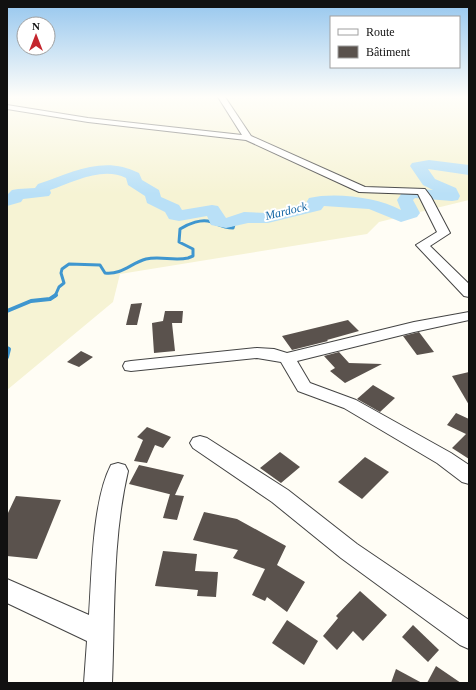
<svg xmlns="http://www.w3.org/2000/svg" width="476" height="690" viewBox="0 0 476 690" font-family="'Times New Roman',serif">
<rect width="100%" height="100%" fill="#fffdf5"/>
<path fill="#f6f3d4" d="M 7,97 L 469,97 L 469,200 L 379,222 L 367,234 L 120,274 L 113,302 L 7,390 Z"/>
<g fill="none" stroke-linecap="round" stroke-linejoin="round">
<path stroke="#3f96cf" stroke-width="3" d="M 55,296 L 59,287 L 64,283 L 61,273 L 62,269 L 69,264 L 100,265 L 105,273 C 122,275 131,263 146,259 C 160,256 174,261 188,258 L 193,256 L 193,249 L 179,242 L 180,229 C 188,224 202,218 211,222 C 219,225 224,228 233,228 L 235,221"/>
<g stroke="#3f96cf" stroke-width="4">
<path d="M 7,311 L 31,301 L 50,299 L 56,295"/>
<path d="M 7,348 L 9,349 L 7,357"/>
</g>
<path fill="#b9e0f7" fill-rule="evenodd" d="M 429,160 L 469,165 L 469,175 L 428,169 L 435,179 L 456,188 L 460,196 L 458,200 L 452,201 L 415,198 L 413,200 L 420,213 L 417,217 L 401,222 L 369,209 L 324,206 L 321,210 L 268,223 L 248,223 L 226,228 L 211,225 L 207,216 L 179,221 L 169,219 L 165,212 L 147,203 L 145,196 L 128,185 L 126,178 C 103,166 73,182 50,190 L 51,193 L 49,196 L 23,199 L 21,202 L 7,206 L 7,195 L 12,190 L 18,189 L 35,188 L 38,184 C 73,172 104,155 139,173 L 142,180 L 159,190 L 161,197 L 179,205 L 182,210 L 212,205 L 218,206 L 226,218 L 244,212 L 268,213 L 306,203 L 309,198 C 335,192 377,197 401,210 L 397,200 L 404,190 L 410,188 L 433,190 L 423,185 L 410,166 L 412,163 Z"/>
</g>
<g fill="#5a524d">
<path d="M 142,303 L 137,325 L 126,325 L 131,304 Z"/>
<path d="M 165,311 L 183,311 L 182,323 L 172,323 L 175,351 L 154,353 L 152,323 L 163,321 Z"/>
<path d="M 348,320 L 359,331 L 327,340 L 328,341 L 292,350 L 282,336 Z"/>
<path d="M 419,332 L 434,352 L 417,355 L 403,336 Z"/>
<path d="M 81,351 L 93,357 L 79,367 L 67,362 Z"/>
<path d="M 339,352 L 349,363 L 382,364 L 345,383 L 330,371 L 335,368 L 324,356 Z"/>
<path d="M 469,372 L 469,405 L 452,376 Z"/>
<path d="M 373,385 L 395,398 L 380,412 L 357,399 Z"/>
<path d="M 456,413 L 469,419 L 469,459 L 452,448 L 466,434 L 447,425 Z"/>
<path d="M 147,427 L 171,437 L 163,448 L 155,445 L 147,463 L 134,461 L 143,440 L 137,437 Z"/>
<path d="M 280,452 L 300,467 L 281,483 L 260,468 Z"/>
<path d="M 365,457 L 389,472 L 362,499 L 338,482 Z"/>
<path d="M 139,465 L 184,475 L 175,495 L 184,496 L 177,520 L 163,518 L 170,494 L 173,495 L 129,484 Z"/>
<path d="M 16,496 L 61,500 L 37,559 L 7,556 L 7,515 Z"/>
<path d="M 204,512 L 237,519 L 286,546 L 277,565 L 305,582 L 287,612 L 267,597 L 265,601 L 252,595 L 265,569 L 233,558 L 238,550 L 193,540 Z"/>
<path d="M 163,551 L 197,554 L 195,571 L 218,572 L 216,597 L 197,596 L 198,590 L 155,586 Z"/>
<path d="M 360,591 L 387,615 L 363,641 L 353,631 L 337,650 L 323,636 L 338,618 L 336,616 Z"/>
<path d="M 287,620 L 318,641 L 304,665 L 272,643 Z"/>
<path d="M 413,625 L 439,650 L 428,662 L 402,637 Z"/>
<path d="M 436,666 L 461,683 L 427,683 Z"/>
<path d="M 396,669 L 422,683 L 391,683 Z"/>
</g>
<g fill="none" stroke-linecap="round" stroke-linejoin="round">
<g stroke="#444" stroke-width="2">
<g id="street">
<path d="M 218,97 L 225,97 L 251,136 L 365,187 L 425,189 L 431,197 L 450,233 L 430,246 L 469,284 L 469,297 L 464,296 L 416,245 L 437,232 L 418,194 L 359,192 L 246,140 L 88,122 L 7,109 L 7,105 L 88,118 L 242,135 Z"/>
<path d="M 469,312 L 469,320 L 414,332 L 297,361 L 310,383 L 356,400 L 451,453 L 469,465 L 469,484 L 462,482 L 437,463 L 344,408 L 298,391 L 281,362 L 257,358 L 131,371 L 125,370 L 123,366 L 125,362 L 131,361 L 257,348 L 274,349 L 287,353 L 414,322 Z"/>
<path d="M 200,436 L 207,438 L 288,490 L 357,544 L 469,620 L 469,649 L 460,645 L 341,558 L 272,502 L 193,448 L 190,443 L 193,438 Z"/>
<path d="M 118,463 L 125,465 L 128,471 C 112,540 115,613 112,683 L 84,683 L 87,641 L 7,603 L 7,579 L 89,615 C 92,573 92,502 111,465 Z"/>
</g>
</g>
<use href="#street" fill="#fff" fill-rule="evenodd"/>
</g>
<linearGradient id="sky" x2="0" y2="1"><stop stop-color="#95c6ee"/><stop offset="0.5" stop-color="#fffefa"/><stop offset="1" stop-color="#fffefa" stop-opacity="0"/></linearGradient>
<rect width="476" height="194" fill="url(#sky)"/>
<g text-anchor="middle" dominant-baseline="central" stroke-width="4" stroke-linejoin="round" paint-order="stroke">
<g font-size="12" font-style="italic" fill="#1768a6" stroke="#fff">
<text transform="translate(286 211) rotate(-14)">Mardock</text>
</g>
</g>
<rect width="476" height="690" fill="none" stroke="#111111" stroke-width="16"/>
<rect x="330" y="16" width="130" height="52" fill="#ffffff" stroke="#a0a0a0"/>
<rect x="338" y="29" width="20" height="6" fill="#ffffff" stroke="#a0a0a0"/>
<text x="366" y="36" font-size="12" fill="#111111">Route</text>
<rect x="338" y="46" width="20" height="12" fill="#5a524d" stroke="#a0a0a0"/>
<text x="366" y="56" font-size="12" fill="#111111">Bâtiment</text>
<g transform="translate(36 36)"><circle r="19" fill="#ffffff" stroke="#a0a0a0"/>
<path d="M0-3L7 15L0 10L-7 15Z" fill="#c4262e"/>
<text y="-6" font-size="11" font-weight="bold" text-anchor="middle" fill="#111111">N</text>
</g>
</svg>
